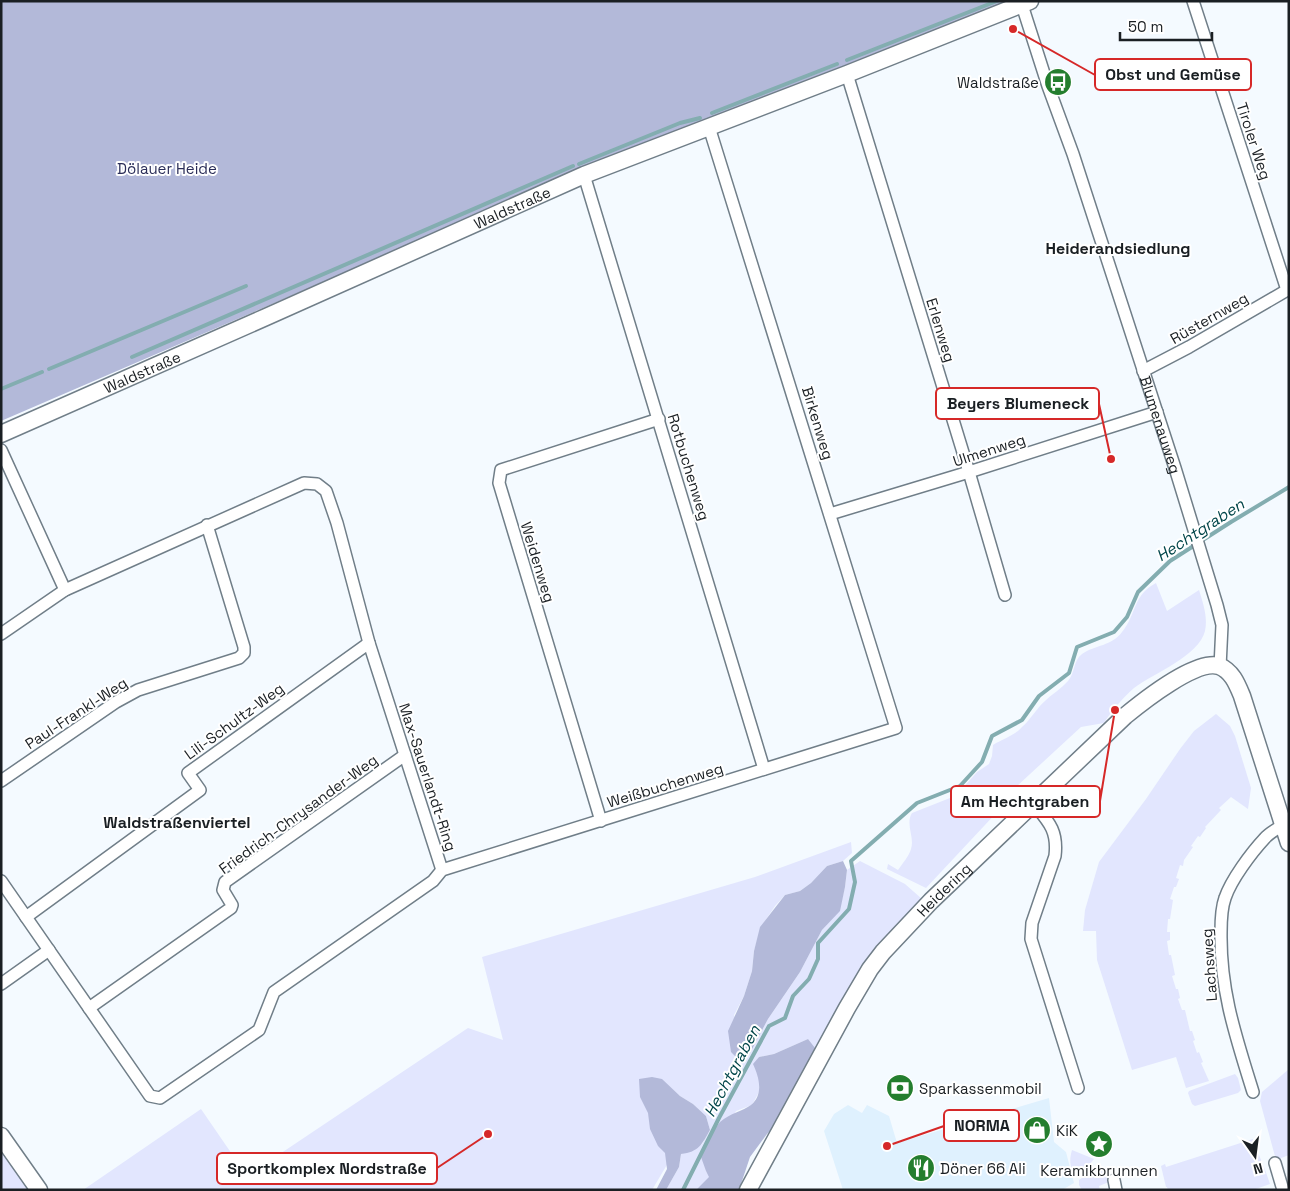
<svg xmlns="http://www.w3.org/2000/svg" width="1290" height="1191" viewBox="0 0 1290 1191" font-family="'Space Grotesk',sans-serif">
<rect width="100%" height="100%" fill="#f4faff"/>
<path fill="#dff1fe" d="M 1049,1098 L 1054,1142 L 1066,1152 L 1074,1183 L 1062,1190 L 843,1190 L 824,1131 L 834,1114 L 848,1105 L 862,1113 L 867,1105 L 889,1116 L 897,1143 Z"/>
<g fill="#e2e6fe">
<path d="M 1156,583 L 1167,611 L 1199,590 C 1203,603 1208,617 1205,631 C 1199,656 1154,673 1134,688 C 1123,698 1112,710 1104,723 L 1081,727 L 1004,798 L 999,810 L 926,888 L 887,869 L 888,864 L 898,870 C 902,864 909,856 911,849 C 915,837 905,824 912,813 L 950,798 L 961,790 L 977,772 L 989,764 L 992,756 L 993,745 C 1003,739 1014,736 1022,727 C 1031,719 1036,709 1045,701 C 1052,694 1061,689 1068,681 C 1075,673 1073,661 1082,654 C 1095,645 1112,646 1122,632 C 1137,614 1132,596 1156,583 Z"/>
<path d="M 1216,714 L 1230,726 L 1235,736 L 1251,788 L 1248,809 L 1231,797 L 1219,808 L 1221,810 L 1205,827 L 1206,828 L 1200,837 L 1198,836 L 1191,846 L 1193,847 L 1184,860 L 1183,866 L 1180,865 L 1176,878 L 1179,879 L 1176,887 L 1174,887 L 1170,899 L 1173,900 L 1170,919 L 1168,919 L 1167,932 L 1170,932 L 1170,940 L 1167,941 L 1169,955 L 1171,955 L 1175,975 L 1172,976 L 1176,989 L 1178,989 L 1180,998 L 1178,999 L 1182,1010 L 1185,1010 L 1190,1031 L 1192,1031 L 1195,1040 L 1193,1041 L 1197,1053 L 1199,1052 L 1203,1062 L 1201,1063 L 1209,1081 L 1186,1088 L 1176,1057 L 1132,1070 L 1097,960 L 1096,931 L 1083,931 L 1085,910 L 1099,862 L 1146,799 L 1180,749 L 1194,731 Z"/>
<path d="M 851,842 L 852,853 L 843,861 L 827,866 L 811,883 L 800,891 L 785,895 L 775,906 L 761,927 L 754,951 L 752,971 L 744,996 L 734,1015 L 749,1055 L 768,1019 L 800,972 L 822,930 L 839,911 L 845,887 L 847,870 L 860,861 L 905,884 L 922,899 L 813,1063 L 808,1039 L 774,1054 L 759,1057 L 754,1065 L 759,1078 L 759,1092 L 752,1105 L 736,1111 L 706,1171 L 710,1177 L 696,1190 L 666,1190 L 679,1167 L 681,1154 L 702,1144 L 710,1130 L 706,1116 L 693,1104 L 680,1096 L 662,1080 L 671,1158 L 652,1190 L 83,1190 L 201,1109 L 247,1176 L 468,1028 L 503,1040 L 482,957 L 755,877 Z"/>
<path d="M 1289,1069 L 1289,1155 L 1276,1160 L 1260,1101 L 1262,1092 Z"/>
<path d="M 1235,1074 L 1238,1078 L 1241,1090 L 1238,1093 L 1195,1106 L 1192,1104 L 1188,1093 L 1189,1091 Z"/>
<path d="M 1,1136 L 39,1190 L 1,1190 Z"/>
<path d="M 1253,1139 C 1258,1154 1265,1168 1270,1184 L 1253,1190 L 1168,1190 L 1167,1187 L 1166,1187 L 1161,1166 L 1165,1164 L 1166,1167 Z"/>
<path d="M 1072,1150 L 1094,1159 L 1079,1176 L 1074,1175 C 1070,1166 1069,1160 1072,1150 Z"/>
<path d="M 1098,1167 L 1106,1168 L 1114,1180 L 1099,1186 L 1100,1190 L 1082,1190 L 1079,1185 L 1079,1180 Z"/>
</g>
<g fill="#b3b9d9">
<path d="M 1,1 L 1016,1 L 580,171 L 1,421 Z"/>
<path d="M 843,861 L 847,870 L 845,887 L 840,911 L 822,930 L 800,972 L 768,1019 L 749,1055 L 738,1059 L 731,1052 L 728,1031 L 744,996 L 752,971 L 754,951 L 760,927 L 785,895 L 800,891 L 811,883 L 827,866 Z"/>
<path d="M 808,1039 L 815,1048 L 813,1063 L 782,1119 L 767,1134 L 750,1157 L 739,1190 L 696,1190 L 709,1177 L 706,1171 L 701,1157 C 707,1146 711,1132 720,1122 C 730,1113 743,1111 751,1105 C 764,1094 759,1077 753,1064 L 759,1057 L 774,1054 Z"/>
<path d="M 652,1077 L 662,1079 L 680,1096 L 693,1104 L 706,1116 L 710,1130 C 702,1144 699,1152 681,1154 L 679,1167 L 666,1190 L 656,1190 L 667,1169 L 665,1153 L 658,1146 L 650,1129 L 648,1113 L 640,1097 L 639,1079 Z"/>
</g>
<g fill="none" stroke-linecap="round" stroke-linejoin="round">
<g stroke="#83adb0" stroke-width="4">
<path d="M 847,60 L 997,1"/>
<path d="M 712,113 L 837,64"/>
<path d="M 579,164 L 680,123 L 700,118"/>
<path d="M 132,357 L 573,166"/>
<path d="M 49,369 L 246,286"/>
<path d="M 1,389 L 42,372"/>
<path d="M 683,1190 L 719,1118 L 769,1026 L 785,1018 L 793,996 L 809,979 L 818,959 L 818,943 L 849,909 L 855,882 L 851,861 L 917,803 L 960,786 L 982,762 L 992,736 L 1022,720 L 1039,696 L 1069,673 L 1077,647 L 1114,632 L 1127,617 L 1138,592 L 1170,561 L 1231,522 L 1289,487"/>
</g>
<g stroke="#707e88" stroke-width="14">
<g id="street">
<path d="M 1193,1 L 1287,290"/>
<path id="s1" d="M 1022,5 L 1048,86 L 1073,154 L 1175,468 L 1217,605 L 1222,625 L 1220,667"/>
<path d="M 847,74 L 969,472 L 1005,595"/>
<path d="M 584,175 L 764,769"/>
<path d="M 1143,371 L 1189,347 L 1289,289"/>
<path d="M 1,450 L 65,590"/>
<path d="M 830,514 L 969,472 L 1157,412"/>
<path d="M 1,634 L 65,590 L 304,483 L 317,484 L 326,491 L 337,523 L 369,643 L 442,870"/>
<path d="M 1,781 L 116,702 L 138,690 L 239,658 L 244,653 L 244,647 L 207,525"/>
<path d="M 1034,804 C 1049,822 1058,831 1055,856 L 1032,923 L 1031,939 L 1078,1088"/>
<path d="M 601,821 L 499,483 L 501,470 L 659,419"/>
<path d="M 1,881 L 150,1096 L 160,1098 L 259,1030 L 274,992 L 433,881 L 442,870 L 896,728 L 709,127"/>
<path d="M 26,917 L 200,790 L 188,773 L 369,643"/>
<path d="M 1,984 L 49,950"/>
<path d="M 89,1008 L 231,908 L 232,905 L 223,890 L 225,882 L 405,755"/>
<path d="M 1253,1092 C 1236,1037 1220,991 1221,932 C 1221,921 1221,909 1225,898 C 1231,880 1251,853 1265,838 C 1269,833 1277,829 1283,825"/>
<path d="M 1275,1163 L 1283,1190"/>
<path d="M 1114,1180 L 1116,1190"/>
</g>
</g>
<g stroke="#707e88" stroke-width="19">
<g id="secondary">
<path id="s2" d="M 1,434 L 266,317 L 584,175 L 847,74 L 1030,1"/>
<path d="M 1,1136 L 39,1190"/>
<path id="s3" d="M 748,1190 L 847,1008 L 870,969 L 883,952 L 931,901 L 1125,716 C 1142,702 1196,659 1219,666 C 1232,671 1237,684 1242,696 L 1289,843"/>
</g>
</g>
<use href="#street" stroke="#fff" stroke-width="11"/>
<use href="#secondary" stroke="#fff" stroke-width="16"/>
</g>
<defs>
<g id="bus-disc" transform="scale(1.4375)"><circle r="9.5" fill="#247e2e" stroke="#fff"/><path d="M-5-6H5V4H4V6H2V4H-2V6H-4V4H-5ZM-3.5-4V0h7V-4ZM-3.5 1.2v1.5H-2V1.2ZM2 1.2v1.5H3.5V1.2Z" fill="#fff"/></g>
<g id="bank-disc" transform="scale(1.4375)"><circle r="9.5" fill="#247e2e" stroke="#fff"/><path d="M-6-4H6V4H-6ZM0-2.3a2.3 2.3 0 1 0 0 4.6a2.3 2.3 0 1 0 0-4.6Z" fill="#fff"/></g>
<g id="shop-disc" transform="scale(1.4375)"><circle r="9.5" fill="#247e2e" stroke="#fff"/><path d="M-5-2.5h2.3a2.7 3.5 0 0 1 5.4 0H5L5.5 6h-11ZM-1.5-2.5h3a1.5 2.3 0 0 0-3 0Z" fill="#fff"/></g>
<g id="sight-disc" transform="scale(1.4375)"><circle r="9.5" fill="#247e2e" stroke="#fff"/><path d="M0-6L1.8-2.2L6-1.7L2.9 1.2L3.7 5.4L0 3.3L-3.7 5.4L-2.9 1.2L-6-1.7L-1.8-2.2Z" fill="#fff"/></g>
<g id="restaurant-disc" transform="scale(1.4375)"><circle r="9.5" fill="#247e2e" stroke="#fff"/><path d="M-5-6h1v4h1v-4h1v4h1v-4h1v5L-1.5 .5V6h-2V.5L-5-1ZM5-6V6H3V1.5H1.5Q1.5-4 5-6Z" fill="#fff"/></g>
</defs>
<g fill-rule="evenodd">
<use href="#bus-disc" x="1058" y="82"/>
<use href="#bank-disc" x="900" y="1088"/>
<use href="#shop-disc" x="1037" y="1130"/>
<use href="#sight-disc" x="1099" y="1144"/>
<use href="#restaurant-disc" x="921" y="1168"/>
</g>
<g text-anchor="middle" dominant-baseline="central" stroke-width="4" stroke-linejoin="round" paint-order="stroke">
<g font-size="15" fill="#1a1f23" stroke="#fff" text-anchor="start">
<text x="1039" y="82" text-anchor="end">Waldstraße</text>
<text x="919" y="1088">Sparkassenmobil</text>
<text x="1056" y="1130">KiK</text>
<text x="940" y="1168">Döner 66 Ali</text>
<text x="1099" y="1170" text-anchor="middle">Keramikbrunnen</text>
</g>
<g font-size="15" fill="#1a1f23" stroke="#fff">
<text transform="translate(1254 141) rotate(72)">Tiroler Weg</text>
<text stroke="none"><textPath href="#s2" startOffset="559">Waldstraße</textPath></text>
<text transform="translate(1209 318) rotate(-30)">Rüsternweg</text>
<text transform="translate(941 330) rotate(73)">Erlenweg</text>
<text stroke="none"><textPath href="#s2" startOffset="154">Waldstraße</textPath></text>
<text transform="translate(818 423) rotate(73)">Birkenweg</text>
<text stroke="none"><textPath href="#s1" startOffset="442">Blumenauweg</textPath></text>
<text transform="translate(989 450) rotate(-18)">Ulmenweg</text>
<text transform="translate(689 467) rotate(73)">Rotbuchenweg</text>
<text transform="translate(538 562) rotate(73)">Weidenweg</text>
<text transform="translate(76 713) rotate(-33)">Paul-Frankl-Weg</text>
<text transform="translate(234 721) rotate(-36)">Lili-Schultz-Weg</text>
<text transform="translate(428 777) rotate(72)">Max-Sauerlandt-Ring</text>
<text transform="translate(665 785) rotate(-17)">Weißbuchenweg</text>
<text transform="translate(298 814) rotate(-36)">Friedrich-Chrysander-Weg</text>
<text stroke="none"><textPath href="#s3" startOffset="361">Heidering</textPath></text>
<text transform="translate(1209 965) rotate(-94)">Lachsweg</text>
</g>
<g font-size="15" fill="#2a2d58" stroke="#fff">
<text x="167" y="168">Dölauer Heide</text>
</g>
<g font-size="16" font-weight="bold" fill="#1a1f23" stroke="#fff">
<text x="1118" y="248">Heiderandsiedlung</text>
<text x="177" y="822">Waldstraßenviertel</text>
</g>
<g font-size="16" font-style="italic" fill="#004549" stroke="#fff">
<text transform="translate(1200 530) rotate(-33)">Hechtgraben</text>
<text transform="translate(732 1071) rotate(-62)">Hechtgraben</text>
</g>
</g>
<path fill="none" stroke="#d62828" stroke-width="2" d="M1013 29L1095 75M1111 459L1099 404M1115 710L1100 801M887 1146L944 1126M488 1134L437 1168"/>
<g fill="#d62828" stroke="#fff" stroke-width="2">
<circle cx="1013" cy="29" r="5"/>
<circle cx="1111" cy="459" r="5"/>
<circle cx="1115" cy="710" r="5"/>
<circle cx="887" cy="1146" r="5"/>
<circle cx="488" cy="1134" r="5"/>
</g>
<g fill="#fff" stroke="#d62828" stroke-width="2">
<rect x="1095" y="59" width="156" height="31" rx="5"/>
<rect x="936" y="388" width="163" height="31" rx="5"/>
<rect x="951" y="786" width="149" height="31" rx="5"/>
<rect x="944" y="1110" width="75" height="31" rx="5"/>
<rect x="217" y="1153" width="220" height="31" rx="5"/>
</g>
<g font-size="16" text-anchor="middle" font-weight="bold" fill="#1a1f23">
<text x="1173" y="80">Obst und Gemüse</text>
<text x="1018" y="409">Beyers Blumeneck</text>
<text x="1025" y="807">Am Hechtgraben</text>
<text x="982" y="1131">NORMA</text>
<text x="327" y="1174">Sportkomplex Nordstraße</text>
</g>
<rect width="1290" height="1191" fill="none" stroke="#1a1f23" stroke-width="5"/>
<g transform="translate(1255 1156) rotate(166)" stroke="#ffffff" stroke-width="4" paint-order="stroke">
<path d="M0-4L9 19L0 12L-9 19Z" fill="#1a1f23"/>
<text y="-8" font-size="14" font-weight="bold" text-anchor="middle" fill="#1a1f23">N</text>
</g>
<path d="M1120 32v8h92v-8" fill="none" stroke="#1a1f23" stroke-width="2.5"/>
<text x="1128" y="32" font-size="15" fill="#1a1f23" stroke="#ffffff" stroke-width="4" paint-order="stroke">50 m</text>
</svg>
